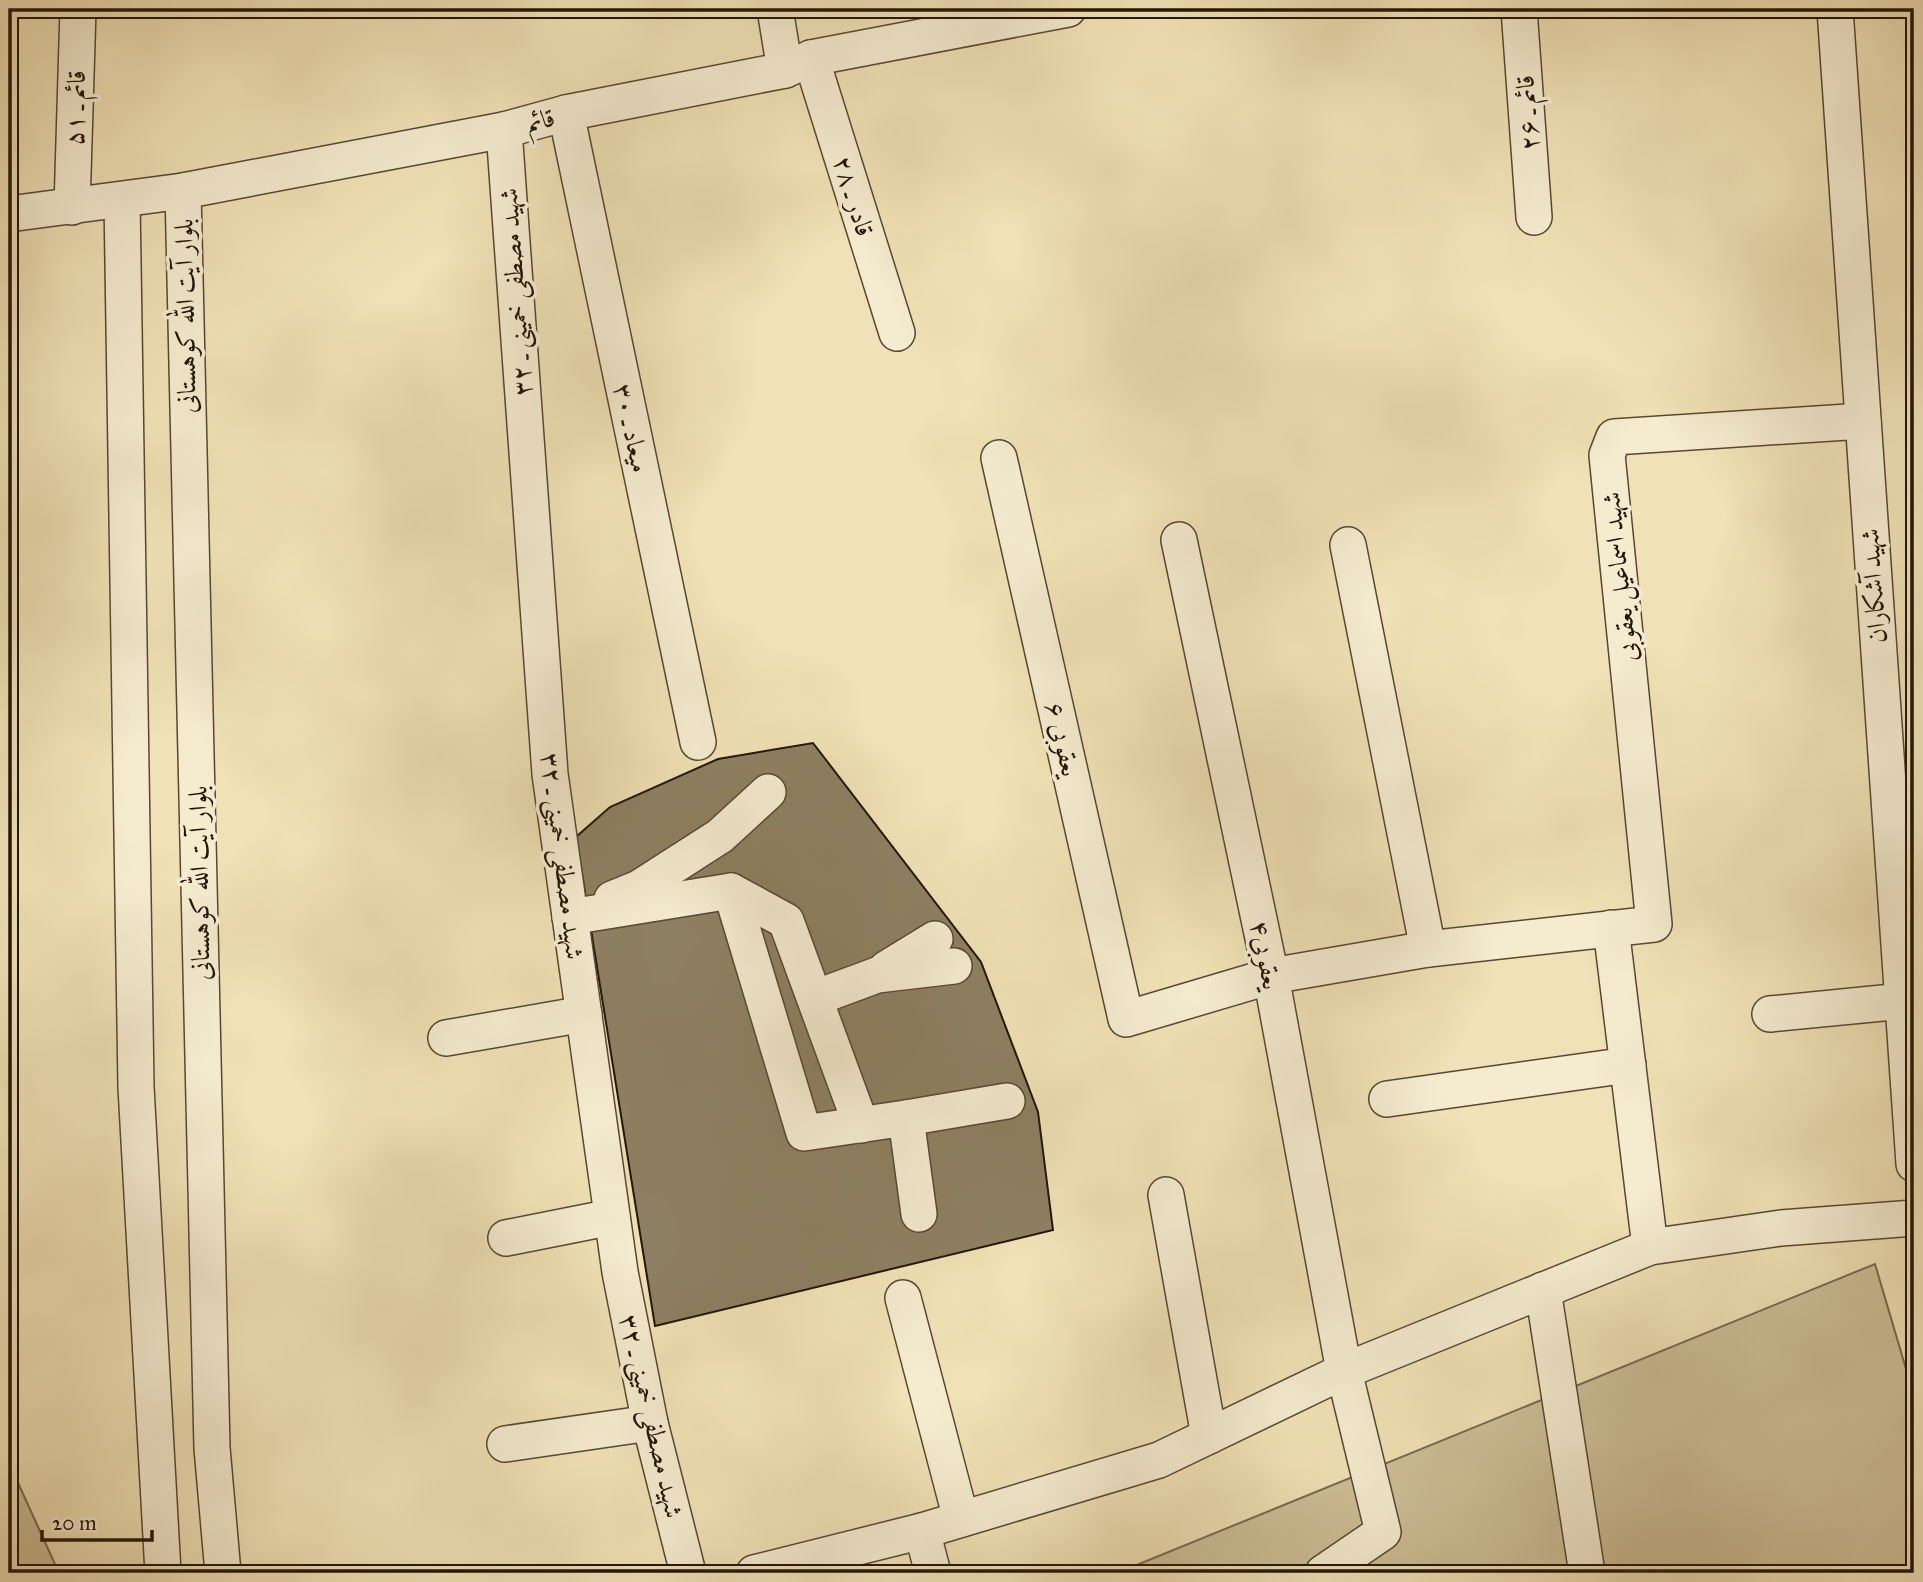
<svg xmlns="http://www.w3.org/2000/svg" width="1923" height="1582" viewBox="0 0 1923 1582" font-family="'IM FELL Great Primer',Amiri,serif">
<rect width="100%" height="100%" fill="#f0e2b6"/>
<filter id="stains"><feTurbulence type="fractalNoise" baseFrequency=".00286" numOctaves="4"/><feColorMatrix values="0 0 0 0 .2 0 0 0 0 .09 0 0 0 0 .02 0 0 0 .5 -.17"/></filter>
<radialGradient id="worn" r=".72"><stop offset=".6" stop-color="#630" stop-opacity="0"/><stop offset="1" stop-color="#630" stop-opacity=".3"/></radialGradient>
<g fill="#cdbf98" stroke="#786a50" stroke-width="2">
<path d="M 1875,1264 L 1914,1396 L 1914,1573 L 1117,1573 Z"/>
<path d="M 9,1463 L 59,1573 L 9,1573 Z"/>
</g>
<path fill="#8d8062" stroke="#221507" stroke-width="2" d="M 813,743 L 981,962 L 1038,1112 L 1053,1230 L 655,1326 L 576,837 L 610,807 L 718,759 Z"/>
<g fill="none" stroke-linecap="round" stroke-linejoin="round">
<g stroke="#564833" stroke-width="38">
<g id="minor">
<path d="M 775,9 L 785,70"/>
<path d="M 1519,9 L 1534,217"/>
<path d="M 1835,9 L 1914,1164"/>
<path d="M 811,58 L 897,333"/>
<path d="M 566,113 L 698,742"/>
<path d="M 504,130 L 550,774 L 620,1272 L 650,1423 L 688,1573"/>
<path d="M 183,191 L 212,1448 L 223,1573"/>
<path d="M 122,200 L 136,1087 L 163,1573"/>
<path d="M 72,207 L 78,9"/>
<path d="M 9,214 L 183,191 L 504,130 L 566,113 L 785,70 L 811,58 L 1068,9"/>
<path d="M 999,458 L 1126,1019 L 1271,976 L 1428,949 L 1654,924 L 1607,455 L 1614,437 L 1863,421"/>
<path d="M 1179,540 L 1271,976 L 1344,1371 L 1383,1532 L 1323,1573"/>
<path d="M 1348,545 L 1428,949"/>
<path d="M 731,891 L 786,921 L 861,1125"/>
<path d="M 612,899 L 639,888 L 720,836 L 768,792"/>
<path d="M 570,917 L 731,891 L 804,1133 L 906,1118 L 919,1214"/>
<path d="M 1611,928 L 1650,1247"/>
<path d="M 886,969 L 935,939"/>
<path d="M 815,998 L 877,975 L 954,966"/>
<path d="M 1770,1014 L 1903,1001"/>
<path d="M 446,1038 L 584,1014"/>
<path d="M 1387,1099 L 1628,1065"/>
<path d="M 906,1118 L 1007,1101"/>
<path d="M 1166,1195 L 1209,1436"/>
<path d="M 506,1238 L 612,1217"/>
<path d="M 1543,1290 L 1587,1573"/>
<path d="M 903,1298 L 961,1519"/>
<path d="M 505,1444 L 650,1423"/>
<path d="M 922,1531 L 933,1573"/>
<path d="M 754,1573 L 922,1531 L 1159,1460 L 1344,1371 L 1650,1247 L 1781,1228 L 1914,1218"/>
</g>
</g>
<use href="#minor" stroke="#f5ecd0" stroke-width="35"/>
</g>
<g text-anchor="middle" dominant-baseline="central" stroke-width="7" stroke-linejoin="round" paint-order="stroke">
<g font-size="26" fill="#221507" stroke="#f5ecd0">
<text transform="translate(75 108) rotate(-88)">قائم ـ ۵۱</text>
<text transform="translate(1527 113) rotate(-94)">قائم ـ ۲۶</text>
<text transform="translate(540 120) rotate(-15)">قائم</text>
<text transform="translate(854 196) rotate(73)">قادر ـ ۲۸</text>
<text transform="translate(515 292) rotate(-94)">شهید مصطفی خمینی ـ ۳۲</text>
<text transform="translate(185 316) rotate(-91)">بلوار آیت الله کوهستانی</text>
<text transform="translate(632 428) rotate(78)">میعاد ـ ۳۰</text>
<text transform="translate(1619 577) rotate(-96)">شهید اسماعیل یعقوبی</text>
<text transform="translate(1873 586) rotate(-94)">شهید آشکاران</text>
<text transform="translate(1063 739) rotate(77)">یعقوبی ۶</text>
<text transform="translate(563 856) rotate(83)">شهید مصطفی خمینی ـ ۳۲</text>
<text transform="translate(199 883) rotate(-91)">بلوار آیت الله کوهستانی</text>
<text transform="translate(1266 955) rotate(79)">یعقوبی۴</text>
<text transform="translate(652 1416) rotate(77)">شهید مصطفی خمینی ـ ۳۲</text>
</g>
</g>
<rect width="1923" height="1582" fill="none" stroke="#f0e2b6" stroke-width="35"/>
<rect x="10" y="10" width="1902" height="1561" fill="none" stroke="#221507" stroke-width="3.5"/>
<rect x="18" y="18" width="1888" height="1547" fill="none" stroke="#221507" stroke-width="2"/>
<path d="M42 1530v10h110v-10" fill="none" stroke="#221507" stroke-width="3.5"/>
<text x="52" y="1530" font-size="21" fill="#221507" stroke="#f5ecd0" stroke-width="5" paint-order="stroke">20 m</text>
<rect width="100%" height="100%" filter="url(#stains)"/>
<rect width="100%" height="100%" fill="url(#worn)"/>
</svg>
